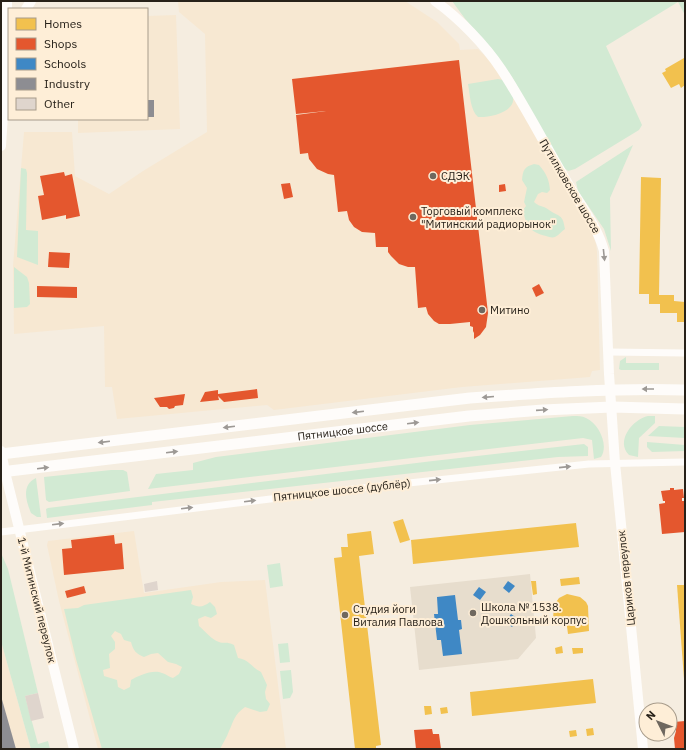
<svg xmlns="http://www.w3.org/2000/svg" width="686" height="750" viewBox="0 0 686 750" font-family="'IBM Plex Sans',sans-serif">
<rect width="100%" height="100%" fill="#f5ede0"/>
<g fill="#f7e8d2">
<path d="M 178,1 L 405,1 L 437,22 L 459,44 L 460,50 L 478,49 L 498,69 L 590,226 L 596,244 L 597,252 L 600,370 L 592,371 L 590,377 L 462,387 L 274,410 L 267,405 L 117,419 L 112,387 L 105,387 L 104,326 L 14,334 L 13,266 L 24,132 L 72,132 L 75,176 L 109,194 L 143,171 L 207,132 L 205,34 L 179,12 Z"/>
<path d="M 176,15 L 180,129 L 78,133 L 78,119 L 147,119 L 147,16 Z"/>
<path d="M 134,531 L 144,593 L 221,582 L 265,580 L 286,749 L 98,749 L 59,601 L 47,545 L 48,541 Z"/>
<path d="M 1,641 L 31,749 L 1,749 Z"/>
</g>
<path fill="#e7ddcd" d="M 530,574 L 536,638 L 518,659 L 419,670 L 410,587 Z"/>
<g fill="#d2ead3" fill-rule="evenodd">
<path d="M 452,1 L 685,1 L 685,15 L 678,2 L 606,46 L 642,125 L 639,130 L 575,169 L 568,171 L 563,167 L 512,77 L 492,49 L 466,20 Z"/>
<path d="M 498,79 L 503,80 C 506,85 511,91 513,97 C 516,112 489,118 478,117 C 470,110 470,94 468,84 Z"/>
<path d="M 633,145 L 610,198 L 611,251 L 604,229 L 578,191 L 576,182 Z"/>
<path d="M 534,164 L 539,165 C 546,173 549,179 550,190 L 547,193 L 542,192 L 538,194 L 534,202 C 538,206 542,206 546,208 C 548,209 550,211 552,212 C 562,217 563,217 565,229 C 562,231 559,235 555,237 C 552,238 549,237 546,236 C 530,232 526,226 523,210 L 526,206 L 524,202 L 527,188 L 522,180 C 523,170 524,167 534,164 Z"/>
<path d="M 21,168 L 26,169 L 27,173 L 26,230 L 38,231 L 38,265 L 17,257 Z"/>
<path d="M 14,267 L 27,277 L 29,283 L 30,304 L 27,307 L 14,308 Z"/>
<path d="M 626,357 L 626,363 L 659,363 L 659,370 L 621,370 L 619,369 L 620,361 Z"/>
<path d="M 573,416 C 578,416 582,416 586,418 C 599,424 609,445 601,457 L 594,459 L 592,440 L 583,438 L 148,489 L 156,474 L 193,470 L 193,463 L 216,457 L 470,425 Z"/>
<path d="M 648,416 L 655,416 L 655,423 L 639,438 L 638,457 L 629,455 C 615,441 633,419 648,416 Z"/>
<path d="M 659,426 L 685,427 L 685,438 L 648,436 Z"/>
<path d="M 647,442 L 685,445 L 685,451 L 652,452 L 647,447 Z"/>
<path d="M 584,444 L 588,447 L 588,456 L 558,457 L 152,502 L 152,505 L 47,518 L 46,509 L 48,508 L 433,461 Z"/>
<path d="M 111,470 L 123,470 L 127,472 L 130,491 L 49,502 L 46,500 L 44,477 Z"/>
<path d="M 36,478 L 41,517 L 37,517 L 31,513 C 26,501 21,485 36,478 Z"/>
<path d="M 1,553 L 8,569 L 38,693 L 25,696 L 38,744 L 48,741 L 50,749 L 31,749 L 1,641 Z"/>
<path d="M 280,563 L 283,586 L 270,588 L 267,565 Z"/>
<path d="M 191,590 L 193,597 L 191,604 C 199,608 203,607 210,602 L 215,607 L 217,614 L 211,618 L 205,616 L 198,619 L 199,626 C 205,631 211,639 219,642 C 225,644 226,641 234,645 L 238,658 C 250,660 251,667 261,672 L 267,685 L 265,692 L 266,699 L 270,704 L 267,711 L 260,712 L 245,707 C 234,715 234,720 229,731 C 227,737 223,743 220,749 L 102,749 L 76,659 L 64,609 L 78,608 L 84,605 ZM 115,631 L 121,634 L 124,640 L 131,642 C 133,650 136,654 144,657 L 151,654 L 158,653 L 168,662 L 176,664 L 182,667 L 179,674 L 173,678 C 169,677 166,674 162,673 C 153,669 138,676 131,680 L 130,687 L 124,690 L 118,687 L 117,680 L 104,676 L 103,670 L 110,668 L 109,654 L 115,649 L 115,642 L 111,636 Z"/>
<path d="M 288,643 L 290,662 L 280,663 L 278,644 Z"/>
<path d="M 291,670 L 293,692 L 290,698 L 283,699 L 280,671 Z"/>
</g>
<g fill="#f2c14e">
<path d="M 684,58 L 685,85 L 681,88 L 679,84 L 671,88 L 662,73 L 666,71 L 665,69 Z"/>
<path d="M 641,177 L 661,178 L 659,295 L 674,295 L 674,301 L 685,302 L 685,322 L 677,322 L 677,313 L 660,313 L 660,304 L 649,304 L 649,294 L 639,294 Z"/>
<path d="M 403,519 L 410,540 L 400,543 L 393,522 Z"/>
<path d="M 576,523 L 579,547 L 413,564 L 411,540 Z"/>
<path d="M 371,531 L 374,554 L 359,556 L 381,745 L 376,746 L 376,749 L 355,749 L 334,558 L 342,557 L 341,547 L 348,547 L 347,534 Z"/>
<path d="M 579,577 L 580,584 L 561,586 L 560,579 Z"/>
<path d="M 531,581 L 536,581 L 537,594 L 533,595 Z"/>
<path d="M 677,585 L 685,585 L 685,679 L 684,679 Z"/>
<path d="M 567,594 L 580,597 L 586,602 L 588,606 L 589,631 L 568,634 L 566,619 L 553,619 L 554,605 L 559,598 Z"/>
<path d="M 562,646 L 563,653 L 556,654 L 555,648 Z"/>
<path d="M 572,648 L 583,648 L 583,653 L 573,654 Z"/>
<path d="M 593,679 L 596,703 L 472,716 L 470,692 Z"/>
<path d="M 424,706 L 431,706 L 432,714 L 425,715 Z"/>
<path d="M 447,707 L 448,713 L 441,714 L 440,708 Z"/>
<path d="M 593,728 L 594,735 L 587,736 L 586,729 Z"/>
<path d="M 576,730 L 577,736 L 570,737 L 569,731 Z"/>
</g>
<g fill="#e4572e">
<path d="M 459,60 L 488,313 L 486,327 L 480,335 L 474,339 L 474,333 L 473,331 L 473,327 L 470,326 L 470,322 L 450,324 L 439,324 L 434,321 L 428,314 L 426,307 L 418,308 L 415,267 L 408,267 L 399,264 L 391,256 L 388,252 L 388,247 L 376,247 L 375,233 L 362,232 L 354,227 L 349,220 L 347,211 L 338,212 L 334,175 L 328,174 L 317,169 L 309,159 L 308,153 L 300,154 L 296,115 L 326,111 L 296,114 L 292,79 Z"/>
<path d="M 64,172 L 65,176 L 72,174 L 80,216 L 66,219 L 66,215 L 42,220 L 38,196 L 44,195 L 40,176 Z"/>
<path d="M 290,183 L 293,197 L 284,199 L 281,184 Z"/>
<path d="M 505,184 L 506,191 L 499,192 L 499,185 Z"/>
<path d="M 49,252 L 70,253 L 69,268 L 48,267 Z"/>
<path d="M 539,284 L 544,293 L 536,297 L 532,288 Z"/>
<path d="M 37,286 L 77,287 L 77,298 L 37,297 Z"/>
<path d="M 257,389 L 258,398 L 224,402 L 218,396 L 219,400 L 200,402 L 205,392 L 218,390 L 218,394 Z"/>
<path d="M 185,394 L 183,405 L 175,406 L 174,408 L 169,409 L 167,407 L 160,407 L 154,398 Z"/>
<path d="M 670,488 L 674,488 L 674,490 L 683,489 L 684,498 L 682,498 L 682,501 L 685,501 L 685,532 L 662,534 L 659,504 L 665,503 L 665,501 L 663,501 L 661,491 L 670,490 Z"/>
<path d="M 114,535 L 115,544 L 122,543 L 124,569 L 64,575 L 62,549 L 72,548 L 71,540 Z"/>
<path d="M 84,586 L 86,593 L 67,598 L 65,591 Z"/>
<path d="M 685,721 L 685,749 L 675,749 L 674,738 L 676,731 L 674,722 Z"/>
<path d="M 432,729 L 433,734 L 439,734 L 441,749 L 416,749 L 414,730 Z"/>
</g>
<g fill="#3f88c5">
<path d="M 508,581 L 515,586 L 509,593 L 503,588 Z"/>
<path d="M 479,587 L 486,592 L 480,600 L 473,595 Z"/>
<path d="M 455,595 L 458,620 L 461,620 L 462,629 L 459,630 L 462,654 L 443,656 L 441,640 L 437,640 L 434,614 L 438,614 L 437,597 Z"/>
<path d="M 511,614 L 518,619 L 512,627 L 505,622 Z"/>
</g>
<g fill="#8d8d92">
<rect x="147" y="100" width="7" height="17"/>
<path d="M 1,696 L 16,749 L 1,749 Z"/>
</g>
<g fill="#dfd5cd">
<path d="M 157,581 L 158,590 L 145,592 L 144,584 Z"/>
<path d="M 38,693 L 44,718 L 31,721 L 25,696 Z"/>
</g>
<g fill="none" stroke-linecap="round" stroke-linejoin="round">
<g stroke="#fefcfa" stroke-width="7">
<path d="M 609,352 L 685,353"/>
<path d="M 1,532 L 352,489 L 589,464 L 685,462"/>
</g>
<g stroke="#fefcfa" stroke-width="10">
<path d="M 435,1 C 459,18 485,45 501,69 C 524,104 545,145 567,182 C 580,205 597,225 604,251 L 609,374 L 615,463 L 643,749"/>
<path d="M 26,9 L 31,1"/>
<path d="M 1,146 L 7,53 L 7,1"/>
<path d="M 1,451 L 5,472 L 74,749"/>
</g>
<g stroke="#fefcfa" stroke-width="11">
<path d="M 1,454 L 470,398 C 541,393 613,388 685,390"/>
<path id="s1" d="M 1,472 L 469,416 L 543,410 L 612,407 L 685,409"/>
</g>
</g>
<defs><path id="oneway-solid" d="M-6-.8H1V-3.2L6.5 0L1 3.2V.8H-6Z"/></defs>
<g fill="#9d9995">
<use href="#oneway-solid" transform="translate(604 255) rotate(84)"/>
<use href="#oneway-solid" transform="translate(648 389) rotate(-180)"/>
<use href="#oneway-solid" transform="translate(488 397) rotate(175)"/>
<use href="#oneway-solid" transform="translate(542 410) rotate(-4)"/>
<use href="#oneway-solid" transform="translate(358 412) rotate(173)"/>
<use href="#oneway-solid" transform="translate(413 423) rotate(-7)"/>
<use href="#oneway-solid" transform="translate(229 427) rotate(173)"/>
<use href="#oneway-solid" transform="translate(104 442) rotate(173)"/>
<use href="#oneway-solid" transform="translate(172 452) rotate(-7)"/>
<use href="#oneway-solid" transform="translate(565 467) rotate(-6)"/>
<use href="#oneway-solid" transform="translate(43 468) rotate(-7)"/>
<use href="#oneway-solid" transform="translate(435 480) rotate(-6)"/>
<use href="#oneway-solid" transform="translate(250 501) rotate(-7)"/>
<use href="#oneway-solid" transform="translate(187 508) rotate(-7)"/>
<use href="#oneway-solid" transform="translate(58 524) rotate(-7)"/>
</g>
<g fill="#6f685f" stroke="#feeed7" stroke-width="1.5">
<circle cx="433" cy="176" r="4"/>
<circle cx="413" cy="217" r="4"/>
<circle cx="482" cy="310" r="4"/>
<circle cx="473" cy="613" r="4"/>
<circle cx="345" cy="615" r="4"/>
</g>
<g text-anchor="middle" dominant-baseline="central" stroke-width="4" stroke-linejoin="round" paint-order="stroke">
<g font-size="11" fill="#272119" stroke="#feeed7" text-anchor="start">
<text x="441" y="176">СДЭК</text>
<text x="421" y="211">Торговый комплекс<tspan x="421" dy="13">"Митинский радиорынок"</tspan></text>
<text x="490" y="310">Митино</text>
<text x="481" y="607">Школа № 1538.<tspan x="481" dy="13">Дошкольный корпус</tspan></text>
<text x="353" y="609">Студия йоги<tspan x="353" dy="13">Виталия Павлова</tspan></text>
</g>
<g font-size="11" fill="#272119" stroke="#feeed7">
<text transform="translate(570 186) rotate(59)">Путилковское шоссе</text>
<text stroke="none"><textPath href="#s1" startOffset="344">Пятницкое шоссе</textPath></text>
<text transform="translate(342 490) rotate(-6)">Пятницкое шоссе (дублёр)</text>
<text transform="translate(626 578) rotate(-96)">Цариков переулок</text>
<text transform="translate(37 600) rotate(76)">1-й Митинский переулок</text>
</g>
</g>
<rect width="686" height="750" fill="none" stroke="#272119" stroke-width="4"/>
<rect x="8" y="8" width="140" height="112" fill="#feeed7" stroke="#a89c8b"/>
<rect x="16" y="18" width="20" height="12" fill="#f2c14e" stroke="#a89c8b"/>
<text x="44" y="28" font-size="12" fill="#272119">Homes</text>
<rect x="16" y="38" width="20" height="12" fill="#e4572e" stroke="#a89c8b"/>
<text x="44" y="48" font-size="12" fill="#272119">Shops</text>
<rect x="16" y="58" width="20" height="12" fill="#3f88c5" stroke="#a89c8b"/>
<text x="44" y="68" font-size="12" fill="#272119">Schools</text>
<rect x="16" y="78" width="20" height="12" fill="#8d8d92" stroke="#a89c8b"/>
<text x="44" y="88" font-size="12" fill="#272119">Industry</text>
<rect x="16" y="98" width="20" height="12" fill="#dfd5cd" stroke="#a89c8b"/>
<text x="44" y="108" font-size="12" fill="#272119">Other</text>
<g transform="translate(658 722) rotate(312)"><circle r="19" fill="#feeed7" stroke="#a89c8b"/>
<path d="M0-3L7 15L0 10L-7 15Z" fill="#6f685f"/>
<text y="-6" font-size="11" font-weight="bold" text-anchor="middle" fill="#272119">N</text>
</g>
</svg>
